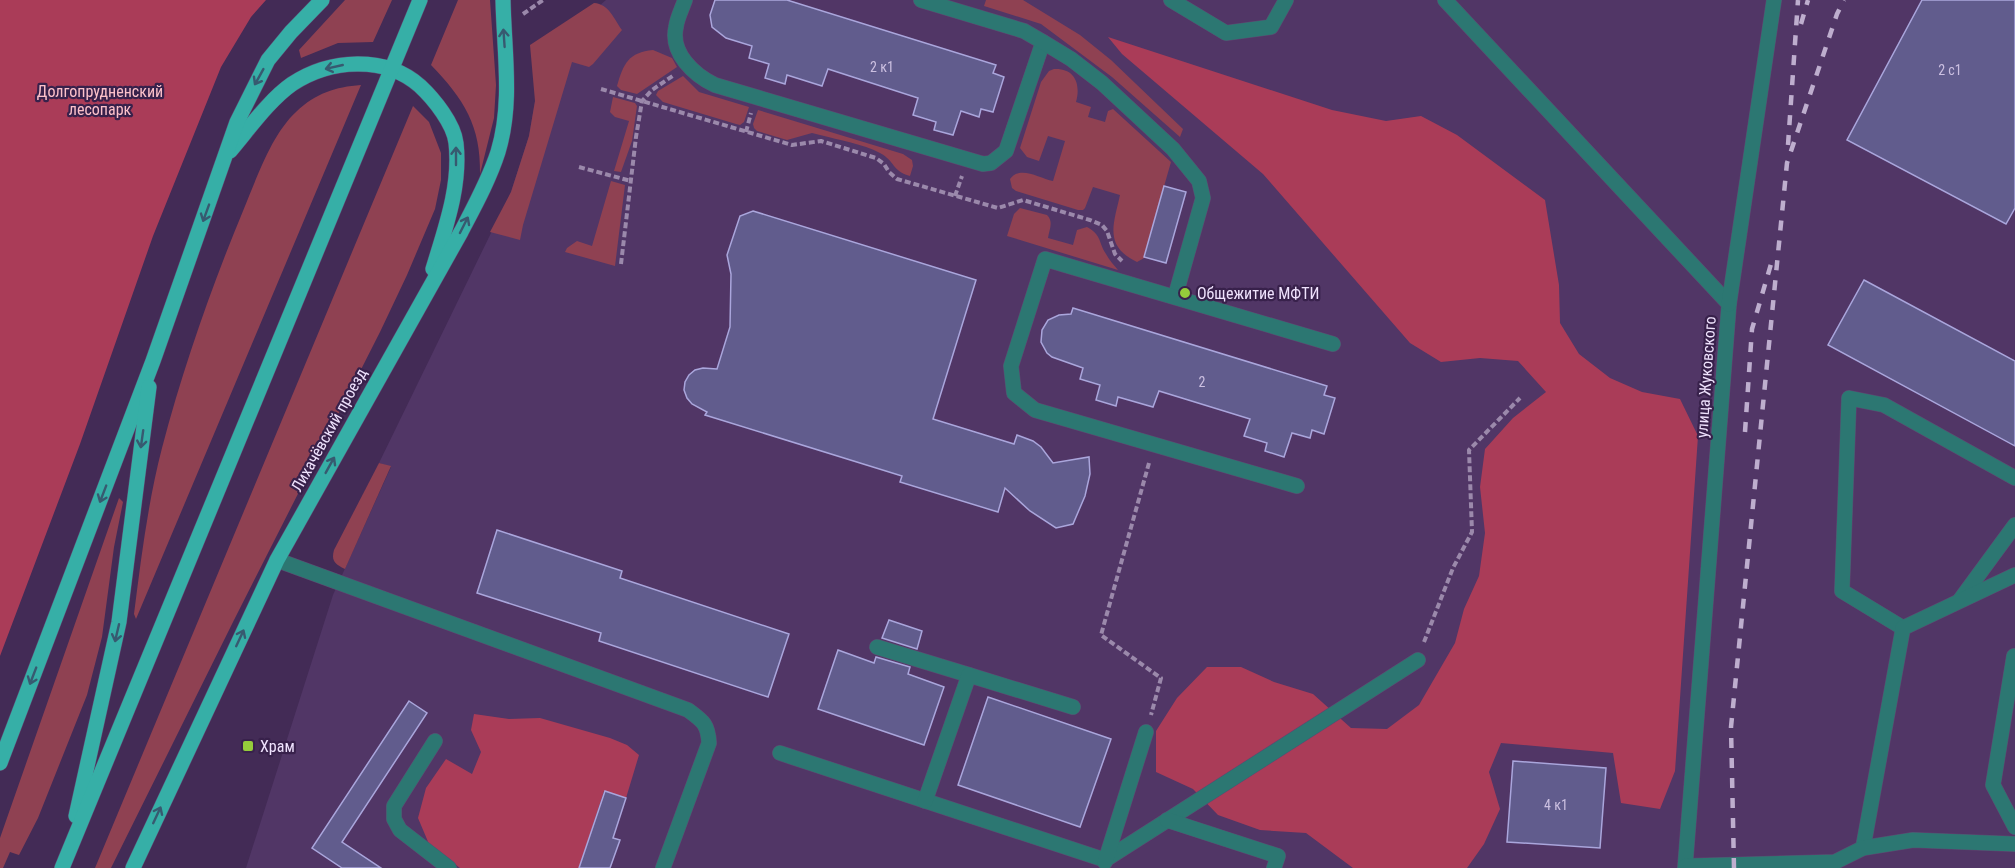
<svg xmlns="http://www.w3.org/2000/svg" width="2015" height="868" viewBox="0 0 2015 868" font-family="'Roboto Condensed',sans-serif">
<rect width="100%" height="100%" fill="#432b56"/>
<path fill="#513666" d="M 606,0 L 2015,0 L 2015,868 L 246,868 L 333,595 L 391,467 L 379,463 L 511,192 L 529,136 L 535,101 L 536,49 L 592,12 Z"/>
<g fill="#8f4152">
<path d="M 345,0 L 392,0 L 373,42 L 338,43 L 301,58 L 299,50 Z"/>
<path d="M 458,0 L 490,0 L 496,85 L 494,118 L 480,174 C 481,126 464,99 431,65 Z"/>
<path d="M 986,0 L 1023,0 L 1080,35 L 1111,60 L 1183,129 L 1180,137 L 1112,77 L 1041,24 L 984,6 Z"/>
<path d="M 594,3 C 609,4 614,19 622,30 L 593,64 L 589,67 L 572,62 L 523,225 L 520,240 L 490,232 L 511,192 L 529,136 L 535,101 L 530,45 Z"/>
<path d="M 653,50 L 672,58 L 677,67 L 637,94 L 621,90 L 617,86 C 623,64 629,52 653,50 Z"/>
<path d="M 1054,69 C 1075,68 1081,84 1076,102 L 1091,107 L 1088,117 L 1105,122 L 1108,111 L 1113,109 L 1171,162 L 1144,256 L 1146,257 L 1137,262 C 1103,246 1114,223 1120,195 L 1093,187 L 1085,208 L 1083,210 L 1078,210 L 1016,191 L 1012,188 L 1010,179 C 1020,165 1039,178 1053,181 L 1065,141 L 1048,136 L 1039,161 L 1027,157 L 1020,148 L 1041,82 L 1049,71 Z"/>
<path d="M 683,76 L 699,92 L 749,107 L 744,122 L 740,125 L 736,124 L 663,102 L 656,95 L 658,91 Z"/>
<path d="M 361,85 L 136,619 L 134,614 C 141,559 148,502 162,448 C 183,368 211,288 243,211 C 256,180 271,135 296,112 C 316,93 335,87 361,85 Z"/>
<path d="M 613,97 L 635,103 L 637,106 L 632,141 L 621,172 L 614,171 L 629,121 L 615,117 L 610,112 Z"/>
<path d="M 413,106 L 429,122 L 441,153 L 441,180 L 435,209 L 407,275 L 380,332 L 234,620 L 111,868 L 95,868 Z"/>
<path d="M 758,110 L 903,154 L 912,160 L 913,166 L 910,176 C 892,171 895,161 880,153 C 863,144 839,140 820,135 L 812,133 L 787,140 L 757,131 L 754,128 L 753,124 Z"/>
<path d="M 611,181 L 625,185 L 615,266 L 565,252 L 567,248 L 577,241 L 592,246 Z"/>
<path d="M 1020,208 L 1047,215 C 1054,222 1049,230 1048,238 L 1073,245 L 1077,230 L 1087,227 C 1102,235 1098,242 1106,254 C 1109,260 1114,265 1118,270 L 1007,236 L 1014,214 Z"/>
<path d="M 379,463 L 391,466 L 345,569 C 335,564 331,561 334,550 Z"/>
<path d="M 119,498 L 123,502 L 114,547 L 102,637 L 87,695 L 38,818 L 19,855 L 10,852 L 3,868 L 0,868 L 0,838 Z"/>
</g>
<g fill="#aa3c58">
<path d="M 0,0 L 266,0 L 251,17 L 221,67 L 153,236 L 80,444 L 0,656 Z"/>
<path d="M 1108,37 L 1332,110 L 1386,121 L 1421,116 L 1457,135 L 1545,200 L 1559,285 L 1560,323 L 1579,354 L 1610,378 L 1642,392 L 1680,399 L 1698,436 L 1675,771 L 1660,809 L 1621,803 L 1613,753 L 1501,743 L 1489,772 L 1500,809 L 1484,844 L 1467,868 L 1353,868 L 1306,833 L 1260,830 L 1218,815 L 1193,789 L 1156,772 L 1156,731 L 1177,698 L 1207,667 L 1241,667 L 1274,682 L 1313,694 L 1351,728 L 1387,729 L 1419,705 L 1455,643 L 1464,609 L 1479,576 L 1485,533 L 1480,487 L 1485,449 L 1513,418 L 1546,392 L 1518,361 L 1480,358 L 1441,362 L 1410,343 L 1263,174 L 1122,54 Z"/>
<path d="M 474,714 L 509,719 L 540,718 L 610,738 L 627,745 L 639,755 L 626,798 L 604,791 L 579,868 L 460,868 L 429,844 L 418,818 L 426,788 L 446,759 L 472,774 L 481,752 L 471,730 Z"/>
</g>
<g fill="#615c8d" stroke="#aaa6dc" stroke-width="1.5">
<path d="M 715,0 L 787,0 L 996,65 L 993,73 L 1004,77 L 993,112 L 981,109 L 979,117 L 961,111 L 953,135 L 934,130 L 936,122 L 913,115 L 918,98 L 828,69 L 822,86 L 787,75 L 785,84 L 765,78 L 769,64 L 749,58 L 752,46 L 726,38 L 712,27 L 710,15 Z"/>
<path d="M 1922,0 L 2015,0 L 2015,208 L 2006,224 L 1847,140 Z"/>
<path d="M 1164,186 L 1186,192 L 1166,263 L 1144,257 Z"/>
<path d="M 753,211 L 976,280 L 933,419 L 1014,444 L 1017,435 L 1033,441 L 1041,447 L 1053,463 L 1089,457 L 1090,474 L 1085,496 L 1073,524 L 1056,528 L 1030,511 L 1005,488 L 998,512 L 900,482 L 902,476 L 705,415 L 707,412 L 692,404 L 687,398 L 684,390 L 685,382 L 689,375 L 695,370 L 703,368 L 717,369 L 730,327 L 731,274 L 727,255 L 740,216 Z"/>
<path d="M 1864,280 L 2015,361 L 2015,446 L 1828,345 Z"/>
<path d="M 1073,308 L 1327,386 L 1324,395 L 1335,398 L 1324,434 L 1312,430 L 1310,438 L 1292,433 L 1284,457 L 1265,451 L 1267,443 L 1244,436 L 1250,419 L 1159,391 L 1153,407 L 1118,397 L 1116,406 L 1096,400 L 1100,385 L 1080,379 L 1083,368 L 1052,357 L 1047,353 L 1041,342 L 1042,330 L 1048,320 L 1059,315 L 1071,314 Z"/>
<path d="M 497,530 L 622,571 L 620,578 L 789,634 L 768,697 L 599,641 L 601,633 L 477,593 Z"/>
<path d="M 889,620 L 922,631 L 917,649 L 882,638 Z"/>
<path d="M 838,650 L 874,663 L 876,657 L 910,667 L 908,674 L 944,687 L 924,745 L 818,709 Z"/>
<path d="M 988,697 L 1111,739 L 1080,827 L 958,785 Z"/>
<path d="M 409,701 L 427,713 L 342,842 L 381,868 L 342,868 L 312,848 Z"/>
<path d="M 1513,761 L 1606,768 L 1600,848 L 1507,842 Z"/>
<path d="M 605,791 L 626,798 L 613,838 L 620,840 L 610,868 L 579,868 Z"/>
</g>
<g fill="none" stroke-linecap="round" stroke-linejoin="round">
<g stroke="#5f4871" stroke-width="16">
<g id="minor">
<path d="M 685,0 C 682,9 677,18 676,27 C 670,53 694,75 715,85 L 983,164 L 991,163 L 1006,151 L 1043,42"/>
<path d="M 921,0 L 1024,31 L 1043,42 L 1071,59 L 1102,83 L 1173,149 L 1199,181 L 1203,198 L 1175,297"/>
<path d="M 1171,0 L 1226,33 L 1271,27 L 1286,0"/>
<path d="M 1445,0 L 1729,304 L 1685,868"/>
<path d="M 1729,304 L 1774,0"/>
<path d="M 1297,486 L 1035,410 L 1014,393 L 1011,366 L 1045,259 L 1333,344"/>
<path d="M 277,560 L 688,710 C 703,721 708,724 709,743 L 663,868"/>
<path d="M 1960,600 L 2015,525"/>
<path d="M 1903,628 L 1842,591 L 1849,398 L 1884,405 L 2015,478"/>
<path d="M 877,647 L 969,675"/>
<path d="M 2014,656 L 1993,785 L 2015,827"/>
<path d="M 435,741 L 394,806 L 394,819 L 400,830 L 449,868"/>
<path d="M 780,753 L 1105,860 L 1418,660"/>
<path d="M 925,801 L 969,675 L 1073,707"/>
<path d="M 1167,820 L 1278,856 L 1274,868"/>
<path d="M 1863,848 L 1903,628 L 2015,575"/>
<path d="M 1105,862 L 1146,732"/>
<path d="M 1686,866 L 1835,862 L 1863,848 L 1913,840 L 2015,844"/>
</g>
</g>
<g stroke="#5f4871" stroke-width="16">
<g id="major">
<path d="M 230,151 C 248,130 269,100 292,84 C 330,59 385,55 420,86 C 434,99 454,124 456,143 C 461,186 445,229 433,269"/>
<path d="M 0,763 L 153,361 L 237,122 L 268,60 L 291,32 L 322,0"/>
<path d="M 76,816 L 119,622 L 149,387"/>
<path d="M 62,868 L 420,0"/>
<path d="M 133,868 L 277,560 L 461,232 C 474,207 489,180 498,152 C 513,103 504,51 503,0"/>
</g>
</g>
<g stroke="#9b89ab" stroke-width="4" stroke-dasharray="6 3" stroke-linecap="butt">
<path d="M 523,14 L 543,0"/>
<path d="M 601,89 L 792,145 L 821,141 L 876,158 L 884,164 L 889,172 L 897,179 L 998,208 L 1023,200 L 1090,220 L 1102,225 L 1107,231 L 1115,254 L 1122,261"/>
<path d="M 746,132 L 751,113"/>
<path d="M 579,167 L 631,181"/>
<path d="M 955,196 L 962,176"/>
<path d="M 621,264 L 636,137 L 642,101 L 652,90 L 674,75"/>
<path d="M 1149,463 L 1101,635 L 1161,678 L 1151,715"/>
<path d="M 1424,642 L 1453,568 L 1472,532 L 1469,450 L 1520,398"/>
</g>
<use href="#minor" stroke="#2c7772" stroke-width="15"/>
<use href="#major" stroke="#36afa7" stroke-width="15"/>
<g stroke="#beaece" stroke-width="4.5" stroke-dasharray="10 10" stroke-linecap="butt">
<path d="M 1801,24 L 1808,0"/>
<path d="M 1788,145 L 1798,0"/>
<path d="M 1745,432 L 1752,329 L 1771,264"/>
<path d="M 1734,868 L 1731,727 L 1787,163 L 1837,14 L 1844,0"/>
</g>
</g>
<defs><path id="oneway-shaft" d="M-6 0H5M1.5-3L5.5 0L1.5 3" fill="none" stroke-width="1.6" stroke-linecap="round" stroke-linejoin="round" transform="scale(1.5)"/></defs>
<g stroke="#375a70">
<use href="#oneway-shaft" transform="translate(504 38) rotate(-94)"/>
<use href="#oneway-shaft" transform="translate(334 67) rotate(167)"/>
<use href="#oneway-shaft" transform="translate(259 77) rotate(119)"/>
<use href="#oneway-shaft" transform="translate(456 156) rotate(-90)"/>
<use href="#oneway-shaft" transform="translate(206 213) rotate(110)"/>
<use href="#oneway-shaft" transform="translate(464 225) rotate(-63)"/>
<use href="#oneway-shaft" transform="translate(142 439) rotate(98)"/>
<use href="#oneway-shaft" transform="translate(330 465) rotate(-61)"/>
<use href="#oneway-shaft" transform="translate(103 494) rotate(111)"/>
<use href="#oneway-shaft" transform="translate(117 633) rotate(103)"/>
<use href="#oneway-shaft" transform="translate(240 638) rotate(-65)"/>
<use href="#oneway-shaft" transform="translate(33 676) rotate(111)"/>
<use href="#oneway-shaft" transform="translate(157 815) rotate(-65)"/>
</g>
<g fill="#95cc3b" stroke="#38214b" stroke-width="2">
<circle cx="1185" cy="293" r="6"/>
<rect x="242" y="740" width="12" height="12" rx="3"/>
</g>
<g text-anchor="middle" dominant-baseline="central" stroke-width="4.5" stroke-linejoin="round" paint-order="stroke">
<g font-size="14" fill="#ccc0e1">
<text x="882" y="67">2 к1</text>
<text x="1950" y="70">2 с1</text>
<text x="1202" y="382">2</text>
<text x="1556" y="805">4 к1</text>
</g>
<g font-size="16" fill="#fdc1ca" stroke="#38214b">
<text x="100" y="91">Долгопрудненский<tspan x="100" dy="18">лесопарк</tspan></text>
</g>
<g font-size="16" fill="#efe2fd" stroke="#38214b" text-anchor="start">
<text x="1197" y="293">Общежитие МФТИ</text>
<text x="260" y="746">Храм</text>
</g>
<g font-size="16" fill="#efe2fd" stroke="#38214b">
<text transform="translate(1706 377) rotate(-86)">улица Жуковского</text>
<text transform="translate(329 430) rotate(-61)">Лихачёвский проезд</text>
</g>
</g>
</svg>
